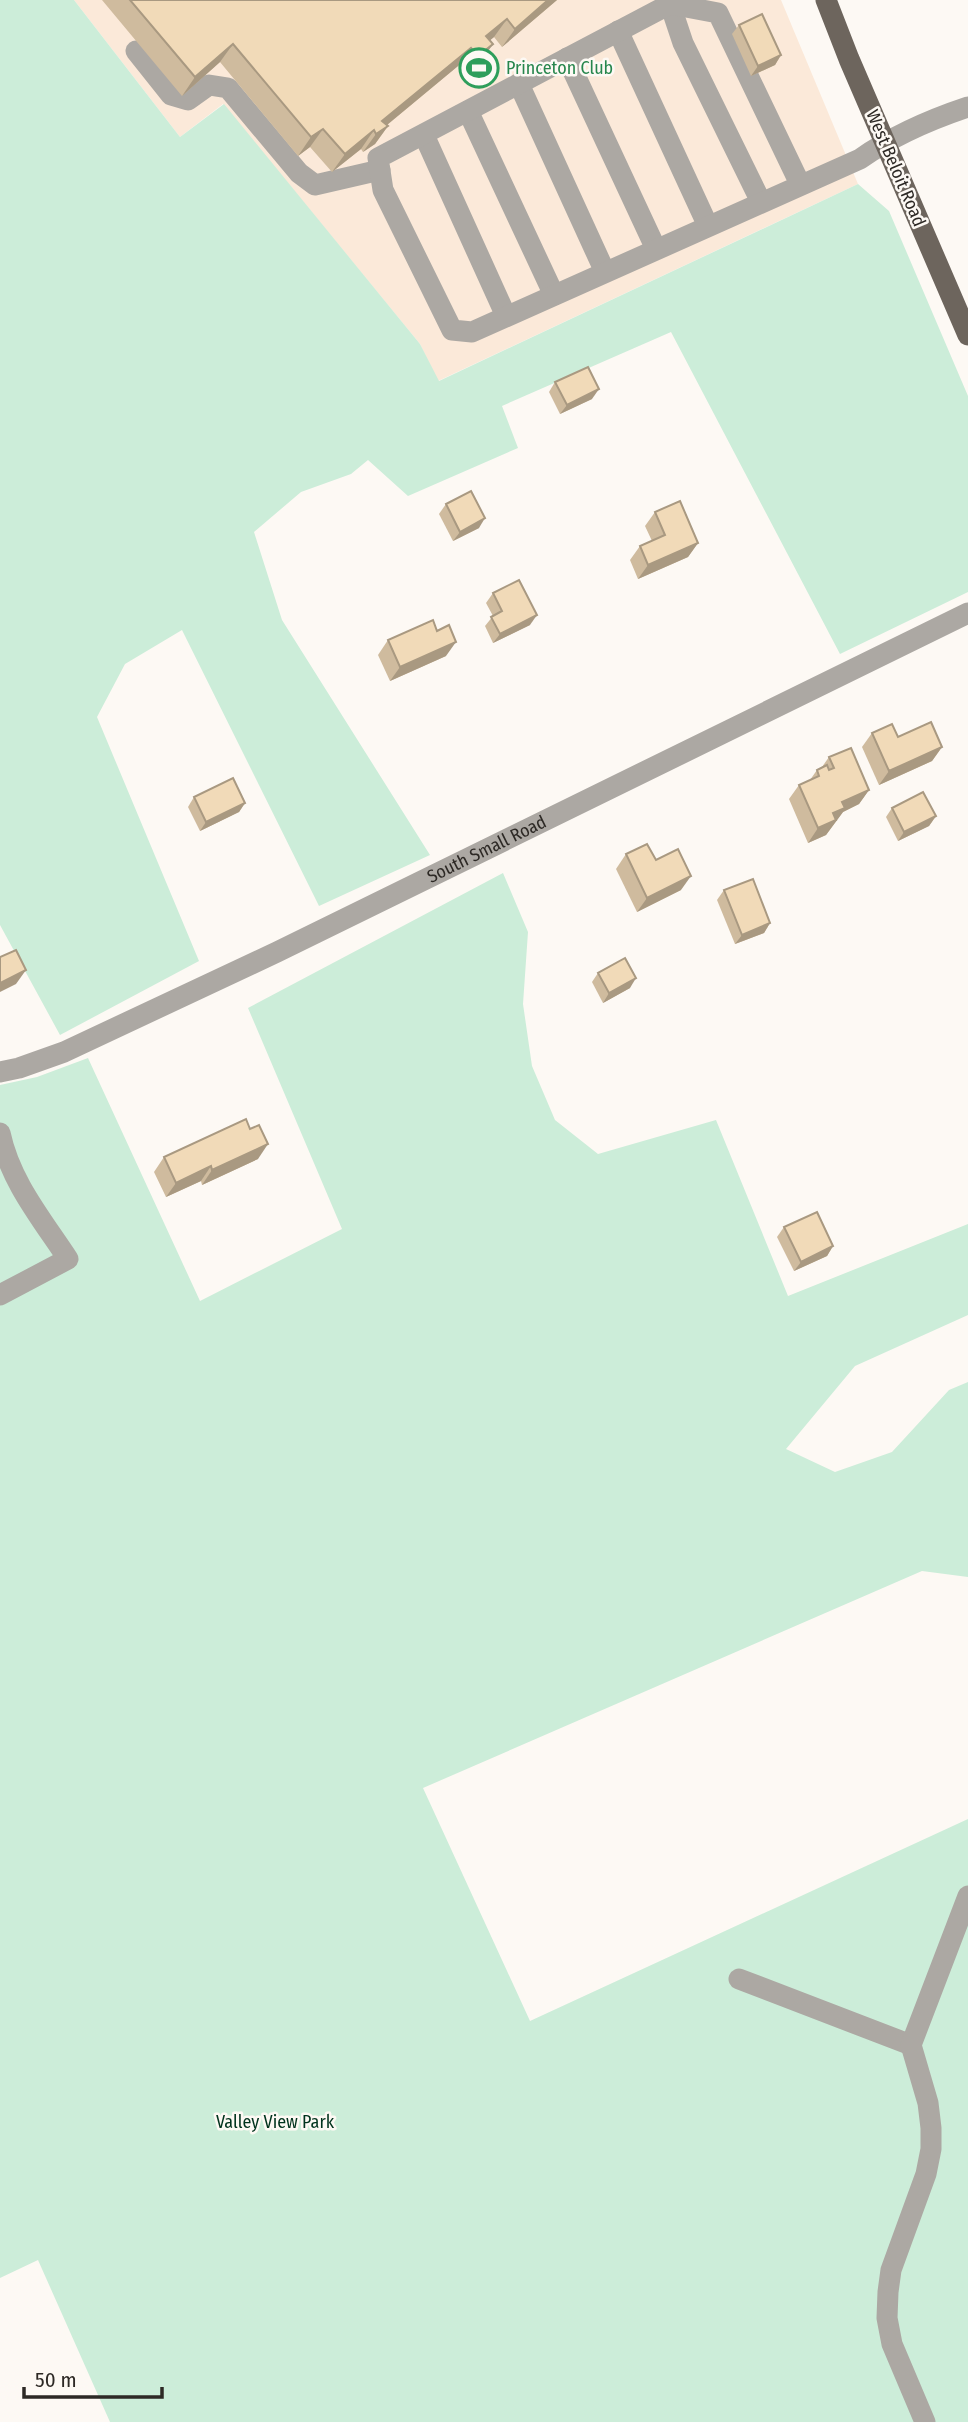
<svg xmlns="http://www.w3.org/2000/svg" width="968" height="2422" viewBox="0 0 968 2422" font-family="'Fira Sans Condensed',sans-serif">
<rect width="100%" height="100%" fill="#fdf9f4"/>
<path fill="#fbe9d9" d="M 74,0 L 781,0 L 858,184 L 438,381 L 420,344 L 223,104 L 180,137 Z"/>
<g fill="#ccedd9">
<path d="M 0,0 L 74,0 L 180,137 L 224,104 L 420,344 L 439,381 L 858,184 L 889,211 L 968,396 L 968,592 L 840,654 L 671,332 L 502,406 L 518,448 L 408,496 L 368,460 L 351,474 L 301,492 L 254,532 L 282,620 L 430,855 L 319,906 L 182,630 L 125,664 L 97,717 L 199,961 L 60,1035 L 0,925 Z"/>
<path d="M 503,873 L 528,932 L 523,1004 L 532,1066 L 555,1120 L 598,1154 L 716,1120 L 788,1296 L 968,1224 L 968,1315 L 855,1366 L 786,1449 L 835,1472 L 892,1452 L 949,1390 L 968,1382 L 968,1577 L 922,1571 L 423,1788 L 530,2021 L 968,1819 L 968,2422 L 110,2422 L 38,2260 L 0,2278 L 0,1085 L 37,1077 L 88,1058 L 200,1301 L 342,1229 L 248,1008 Z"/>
</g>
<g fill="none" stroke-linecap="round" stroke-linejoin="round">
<g stroke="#aca8a3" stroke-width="21">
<path d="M 667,0 L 670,4 L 683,43 L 761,202"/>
<path d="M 618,31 L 708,226"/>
<path d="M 136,51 L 171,95 L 188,100 L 209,85 L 228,88 L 299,173 L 315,185 L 380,170"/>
<path d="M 567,58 L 656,249"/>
<path d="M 519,84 L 605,272"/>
<path d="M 468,111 L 554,295"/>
<path d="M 424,135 L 506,316"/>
<path d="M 800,184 L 718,13 L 670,4 L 378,158 L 383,190 L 452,330 L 472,332 L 860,159 C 894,135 929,120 968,107"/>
<path id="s1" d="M 0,1072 L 19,1068 L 64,1052 L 277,952 L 968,613"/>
<path d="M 0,1133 C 10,1181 41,1218 68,1259 L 0,1295"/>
<path d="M 739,1979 L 911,2045"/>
<path d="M 925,2422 L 892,2344 L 887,2318 L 888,2292 L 891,2270 L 926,2174 L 931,2149 L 931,2128 L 928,2103 L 911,2045 L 968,1896"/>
</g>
<path stroke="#6d655d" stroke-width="21" d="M 826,0 L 849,59 L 968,335"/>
</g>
<g fill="#cfbb9e">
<path d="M 102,0 L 557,0 L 502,47 L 494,37 L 490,40 L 480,63 L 465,74 L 458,66 L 387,125 L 388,126 L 375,144 L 363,152 L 361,149 L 332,172 L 310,147 L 298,156 L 220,62 L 182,96 Z"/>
<path d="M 739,25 L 781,55 L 775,65 L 751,76 L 732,34 Z"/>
<path d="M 555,382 L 592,399 L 560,414 L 549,392 Z"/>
<path d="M 446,504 L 479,528 L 453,541 L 439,514 Z"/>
<path d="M 655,512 L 698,543 L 688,557 L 638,579 L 630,560 L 640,546 L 652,541 L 645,526 Z"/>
<path d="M 493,593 L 530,625 L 493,643 L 485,626 L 493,616 L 486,603 Z"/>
<path d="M 437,631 L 446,656 L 390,681 L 378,655 L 388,640 Z"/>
<path d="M 872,733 L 898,737 L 942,747 L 932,761 L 879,785 L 862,747 Z"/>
<path d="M 829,757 L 869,790 L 859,804 L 843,812 L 826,835 L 808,843 L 789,799 L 799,785 L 810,780 L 817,770 L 822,767 Z"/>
<path d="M 194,797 L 245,803 L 239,812 L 200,831 L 188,807 Z"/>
<path d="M 892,808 L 936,816 L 929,826 L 898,841 L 886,817 Z"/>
<path d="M 626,854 L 656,860 L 681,890 L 637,912 L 616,869 Z"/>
<path d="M 724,890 L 770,923 L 764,933 L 735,944 L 717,900 Z"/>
<path d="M 598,973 L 630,988 L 603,1003 L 592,982 Z"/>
<path d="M 164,1157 L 258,1159 L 202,1185 L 201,1181 L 166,1197 L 154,1172 Z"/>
<path d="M 784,1227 L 833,1246 L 827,1256 L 794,1271 L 777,1237 Z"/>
</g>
<g fill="#a99981">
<path d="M 548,0 L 557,0 L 502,47 L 515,29 Z"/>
<path d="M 507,19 L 494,37 L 475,53 L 486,36 Z"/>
<path d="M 233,44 L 220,62 L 182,96 L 195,77 Z"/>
<path d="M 493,44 L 480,63 L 465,74 L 478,56 Z"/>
<path d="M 471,48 L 458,66 L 376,134 L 382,121 Z"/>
<path d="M 781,55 L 775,65 L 751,76 L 758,66 Z"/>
<path d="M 388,126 L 375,144 L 363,152 L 376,134 Z"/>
<path d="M 323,129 L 310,147 L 298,156 L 311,137 Z"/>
<path d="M 374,130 L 361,149 L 332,172 L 345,154 Z"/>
<path d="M 599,389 L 592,399 L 560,414 L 567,405 Z"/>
<path d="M 485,518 L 479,528 L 453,541 L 460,532 Z"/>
<path d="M 698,543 L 688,557 L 638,579 L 648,565 Z"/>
<path d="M 537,615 L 530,625 L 493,643 L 500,634 Z"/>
<path d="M 456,642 L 446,656 L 390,681 L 400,667 Z"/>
<path d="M 942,747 L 932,761 L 879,785 L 889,771 Z"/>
<path d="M 869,790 L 859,804 L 843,812 L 826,835 L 808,843 L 818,828 L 842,802 Z"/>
<path d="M 245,803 L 239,812 L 200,831 L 206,822 Z"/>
<path d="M 936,816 L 929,826 L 898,841 L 904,832 Z"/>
<path d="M 691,876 L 681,890 L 637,912 L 647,898 Z"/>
<path d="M 770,923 L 764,933 L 735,944 L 742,935 Z"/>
<path d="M 26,970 L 16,984 L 0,992 L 0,983 Z"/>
<path d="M 636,978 L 630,988 L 603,1003 L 609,993 Z"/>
<path d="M 268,1144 L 258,1159 L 202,1185 L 212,1170 Z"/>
<path d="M 211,1166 L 201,1181 L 166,1197 L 176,1183 Z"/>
<path d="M 833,1246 L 827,1256 L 794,1271 L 801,1262 Z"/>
</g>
<g fill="#f1dab8" stroke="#a99981" stroke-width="2">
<path d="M 130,0 L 548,0 L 515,29 L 507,19 L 486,36 L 493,44 L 478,56 L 471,48 L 382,121 L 388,126 L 376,134 L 374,130 L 345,154 L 323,129 L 311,137 L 233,44 L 195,77 Z"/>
<path d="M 762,14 L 781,55 L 758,66 L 739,25 Z"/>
<path d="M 588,367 L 599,389 L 567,405 L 555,382 Z"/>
<path d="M 471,491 L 485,518 L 460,532 L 446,504 Z"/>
<path d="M 680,501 L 698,543 L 648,565 L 640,546 L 665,535 L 655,512 Z"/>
<path d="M 519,580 L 537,615 L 500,634 L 491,617 L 502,611 L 493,593 Z"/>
<path d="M 433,620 L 437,631 L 449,625 L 456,642 L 400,667 L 388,640 Z"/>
<path d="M 931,722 L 942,747 L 889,771 L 872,733 L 892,724 L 898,737 Z"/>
<path d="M 851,748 L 869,790 L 842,802 L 845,808 L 833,813 L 836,820 L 818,828 L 799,785 L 819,776 L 817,770 L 827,765 L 829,770 L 834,768 L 829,757 Z"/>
<path d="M 233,778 L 245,803 L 206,822 L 194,797 Z"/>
<path d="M 923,792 L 936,816 L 904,832 L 892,808 Z"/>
<path d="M 647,844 L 656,860 L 678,849 L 691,876 L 647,898 L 626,854 Z"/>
<path d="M 753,879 L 770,923 L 742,935 L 724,890 Z"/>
<path d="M 16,950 L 26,970 L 0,983 L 0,957 Z"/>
<path d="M 625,958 L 636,978 L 609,993 L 598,973 Z"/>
<path d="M 246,1119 L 250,1129 L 259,1125 L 268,1144 L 212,1170 L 211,1166 L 176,1183 L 164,1157 Z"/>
<path d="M 817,1212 L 833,1246 L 801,1262 L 784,1227 Z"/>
</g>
<defs>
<g id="stadium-ring" transform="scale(2.0125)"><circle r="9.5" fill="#fdf9f4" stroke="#2e9e5b" stroke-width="1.5"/><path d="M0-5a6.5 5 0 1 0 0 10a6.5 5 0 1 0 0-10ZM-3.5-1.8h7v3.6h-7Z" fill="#2e9e5b"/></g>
</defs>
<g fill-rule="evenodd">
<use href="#stadium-ring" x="479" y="68"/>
</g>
<g text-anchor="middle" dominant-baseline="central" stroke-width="5" stroke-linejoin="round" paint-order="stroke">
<g font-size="18" fill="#27864d" stroke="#fdf9f4" text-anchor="start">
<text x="506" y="68">Princeton Club</text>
</g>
<g font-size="18" fill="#2d2925" stroke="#fdf9f4">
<text transform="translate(896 168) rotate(67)">West Beloit Road</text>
<text stroke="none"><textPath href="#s1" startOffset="536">South Small Road</textPath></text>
</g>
<g font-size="18" fill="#00331d" stroke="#fdf9f4">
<text x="275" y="2122">Valley View Park</text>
</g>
</g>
<path d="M24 2387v10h138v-10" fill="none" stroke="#2d2925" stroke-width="3.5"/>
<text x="35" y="2387" font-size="21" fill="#2d2925" stroke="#fdf9f4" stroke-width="5" paint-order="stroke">50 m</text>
</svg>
